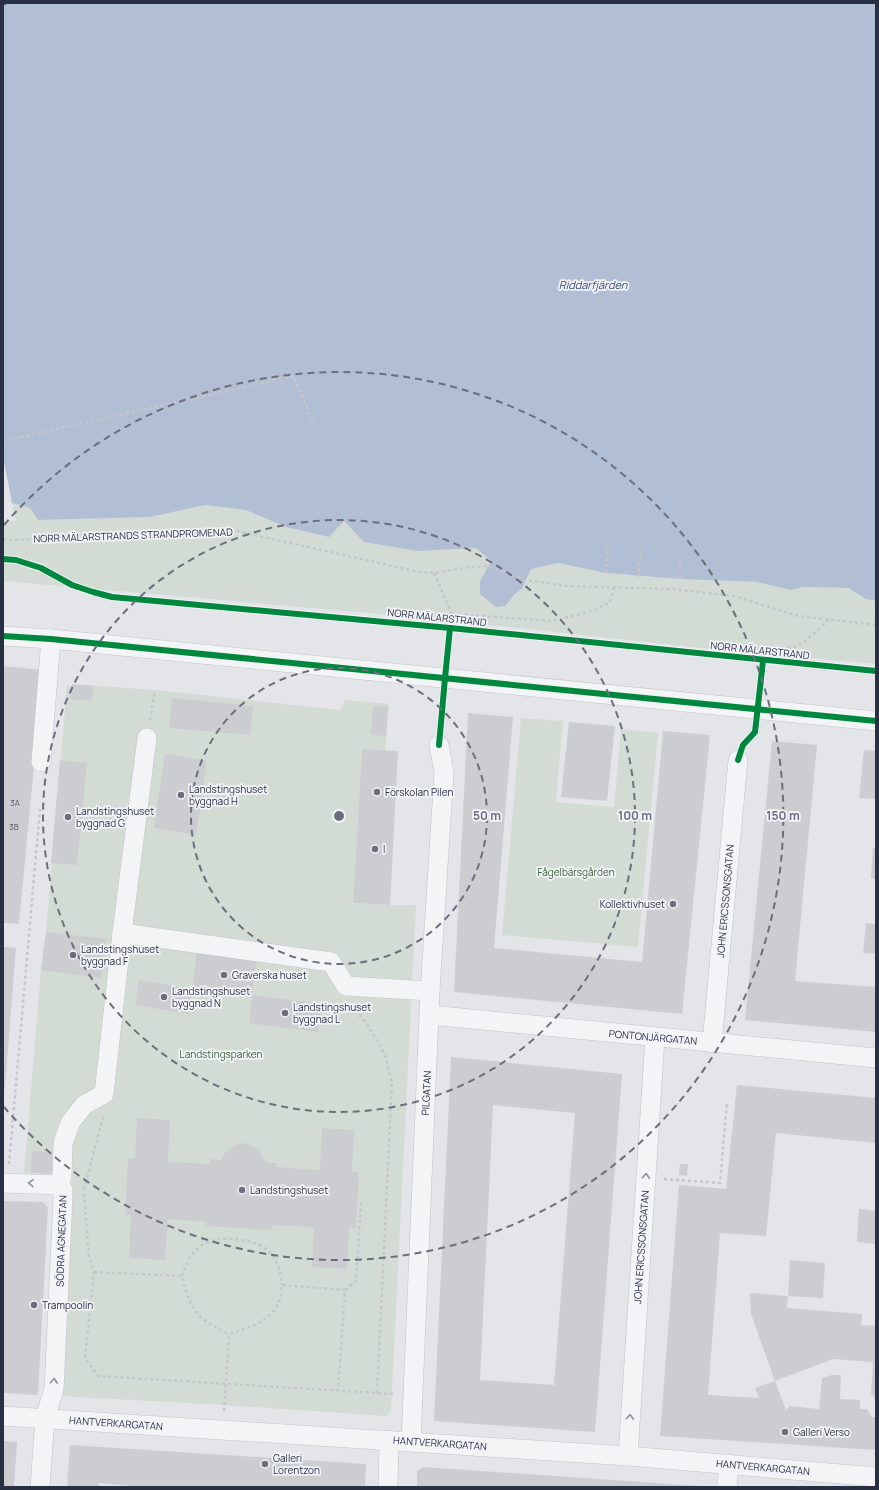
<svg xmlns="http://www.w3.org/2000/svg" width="879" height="1490" viewBox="0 0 879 1490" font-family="Manrope,sans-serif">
<rect width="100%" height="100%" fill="#e4e5e9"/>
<g fill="#d3dcd4">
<path d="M 12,503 L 30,508 L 38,520 L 150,517 L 205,505 L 246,510 L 286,527 L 344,521 L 418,551 L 476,548 L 491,561 L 480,581 L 513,598 L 516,593 L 522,589 L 531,569 L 558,563 L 606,573 L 680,579 L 757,582 L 790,590 L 804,587 L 848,588 L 866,599 L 876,601 L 876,664 L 729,651 L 415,617 L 3,581 L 3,520 L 16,521 Z"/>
<path d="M 72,684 L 155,690 L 341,710 L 345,700 L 389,704 L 385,751 L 362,750 L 353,903 L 390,905 L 416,905 L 391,1411 L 386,1416 L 224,1405 L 58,1396 L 72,1174 L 24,1173 L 41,970 L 46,932 L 67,685 L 71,686 Z"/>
<path d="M 521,718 L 563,721 L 556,802 L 614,807 L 621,729 L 658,733 L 638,947 L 502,935 Z"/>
</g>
<path fill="#b2bed4" d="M 3,3 L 876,3 L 876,601 L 866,599 L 848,588 L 804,587 L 790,590 L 757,582 L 680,579 L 606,573 L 558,563 L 531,569 L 522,589 L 516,593 L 505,606 L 496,607 L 480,594 L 480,581 L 491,561 L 476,548 L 418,551 L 364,542 L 344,521 L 329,537 L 286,527 L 246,510 L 205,505 L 150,517 L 38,520 L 30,508 L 12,503 L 3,457 Z"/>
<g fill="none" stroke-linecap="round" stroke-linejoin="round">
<path stroke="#334a78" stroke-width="1" stroke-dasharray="5 4" stroke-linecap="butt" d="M 3,5 L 8,3"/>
</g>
<g fill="#cccdd1" fill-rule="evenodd">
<path d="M 3,666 L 43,670 L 19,924 L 3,923 Z"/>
<path d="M 72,684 L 94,686 L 92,701 L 70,699 Z"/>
<path d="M 172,698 L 253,706 L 250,735 L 169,728 Z"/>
<path d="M 373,706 L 388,707 L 386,736 L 371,735 Z"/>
<path d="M 468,713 L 513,717 L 494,948 L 642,962 L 663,731 L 710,735 L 682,1014 L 454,992 Z"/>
<path d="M 569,722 L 615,726 L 607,801 L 561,797 Z"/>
<path d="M 772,741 L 817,745 L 795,981 L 876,987 L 876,1032 L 745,1020 Z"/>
<path d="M 362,749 L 398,751 L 390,905 L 353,903 Z"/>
<path d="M 864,750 L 876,751 L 876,799 L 859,798 Z"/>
<path d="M 165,754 L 207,761 L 196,835 L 154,828 Z"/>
<path d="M 60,760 L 87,763 L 77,865 L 51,863 Z"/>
<path d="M 873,848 L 876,848 L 876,879 L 871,878 Z"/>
<path d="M 866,923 L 876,924 L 876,954 L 863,953 Z"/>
<path d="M 46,932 L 106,939 L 101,978 L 41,970 Z"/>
<path d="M 3,947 L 16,948 L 4,1099 L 3,1099 Z"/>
<path d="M 197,953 L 256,961 L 252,995 L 321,1004 L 318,1032 L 249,1023 L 252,996 L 192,989 Z"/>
<path d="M 139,980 L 193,989 L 189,1014 L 135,1005 Z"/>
<path d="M 451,1057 L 622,1074 L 595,1432 L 434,1421 ZM 493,1105 L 575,1113 L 554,1385 L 480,1380 Z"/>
<path d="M 737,1085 L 876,1098 L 876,1143 L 776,1133 L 766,1236 L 720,1233 L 708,1395 L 759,1398 L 755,1388 L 775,1381 L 786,1410 L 790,1406 L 819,1409 L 822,1378 L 832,1375 L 841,1375 L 840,1399 L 860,1400 L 860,1409 L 867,1409 L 872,1417 L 876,1417 L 876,1450 L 660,1436 L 679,1185 L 726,1189 Z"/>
<path d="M 137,1118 L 170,1120 L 168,1162 L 210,1164 L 210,1159 L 222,1160 L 224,1154 L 230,1149 L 236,1145 L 244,1143 L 252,1146 L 259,1150 L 266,1163 L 277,1163 L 276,1167 L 320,1170 L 322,1128 L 354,1130 L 352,1172 L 359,1172 L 356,1228 L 349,1228 L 347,1269 L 312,1267 L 314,1227 L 273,1225 L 272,1230 L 206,1226 L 206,1222 L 168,1219 L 165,1260 L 129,1258 L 131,1215 L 125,1215 L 128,1158 L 135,1158 Z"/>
<path d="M 32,1151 L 56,1152 L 55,1174 L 31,1173 Z"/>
<path d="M 680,1164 L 688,1164 L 687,1176 L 679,1175 Z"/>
<path d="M 3,1201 L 43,1202 L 48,1208 L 38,1395 L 3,1393 Z"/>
<path d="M 859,1209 L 876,1211 L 876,1244 L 857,1242 Z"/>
<path d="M 790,1260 L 825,1263 L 823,1298 L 788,1296 Z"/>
<path d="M 750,1293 L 788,1296 L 787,1308 L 862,1314 L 861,1325 L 876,1326 L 876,1399 L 871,1394 L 873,1362 L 833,1359 L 775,1381 L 751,1314 Z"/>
<path d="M 3,1441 L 17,1442 L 14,1487 L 3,1487 Z"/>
<path d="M 70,1445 L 366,1464 L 365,1487 L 141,1487 L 99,1483 L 99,1487 L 67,1487 Z"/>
<path d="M 423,1467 L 699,1486 L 699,1487 L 417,1487 L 417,1471 Z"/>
</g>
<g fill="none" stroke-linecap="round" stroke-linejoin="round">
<g stroke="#c2c3c7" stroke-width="20">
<g id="minor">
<path d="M 3,636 L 51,639 L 876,721"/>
<path d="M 41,762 L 51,639"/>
<path d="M 122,933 L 147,738"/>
<path d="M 430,1015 L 876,1058"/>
<path d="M 712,1043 L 738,760"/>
<path d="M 3,1183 L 60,1185"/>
<path d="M 60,1185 L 62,1174 L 63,1143 L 70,1123 L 84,1105 L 104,1094 L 122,933 L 331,962 L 346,986 L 430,991"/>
<path d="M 3,1416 L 628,1456 L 876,1477"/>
<path d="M 411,1441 L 430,991 L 444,773 L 439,745"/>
<path d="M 628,1456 L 655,1037"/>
<path d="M 40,1487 L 45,1418 L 54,1389 L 63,1198 L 63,1190 L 60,1185"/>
<path d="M 388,1487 L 389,1440"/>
<path d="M 727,1487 L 729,1464"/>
</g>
</g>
<g stroke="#c5c6cb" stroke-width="2.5" stroke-dasharray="3 3" stroke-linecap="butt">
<path d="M 3,441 L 293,376 L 314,424"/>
<path d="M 3,539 L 13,540 L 237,531 L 419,572 L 434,573 L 470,567 L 488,566 L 526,580 L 567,586 L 672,589 L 734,596 L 798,616 L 876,625"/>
<path d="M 434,573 L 452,614 L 450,628"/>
<path d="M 606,573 L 608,545"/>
<path d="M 638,577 L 641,551"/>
<path d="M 680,579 L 680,560"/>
<path d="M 452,614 L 553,621 L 593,611 L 610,602 L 614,587"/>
<path d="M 763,661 C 766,646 783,650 794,647 C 805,643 820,628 829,620"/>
<path d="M 150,720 L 155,690"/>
<path d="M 351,1006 L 368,1025 L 385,1055 L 392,1082 L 377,1393"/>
<path d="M 9,1164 L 40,809"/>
<path d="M 664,1179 L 720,1183 L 727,1102"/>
<path d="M 84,1189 L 103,1117"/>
<path d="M 84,1194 L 89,1256 L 94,1272 L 85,1358 L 98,1376 L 394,1394"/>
<path d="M 94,1272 L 182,1276 C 190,1311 198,1319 229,1334 C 248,1328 268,1323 278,1304 C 281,1299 281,1291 282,1285 L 345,1290 L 338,1391"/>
<path d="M 182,1276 C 185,1266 189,1257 197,1249 C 206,1240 220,1238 232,1239 C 263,1241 279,1252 282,1285"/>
<path d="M 345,1290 L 356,1281 L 361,1203"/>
<path d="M 224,1411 L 229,1334"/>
</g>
<use href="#minor" stroke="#f3f4f6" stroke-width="19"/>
<g stroke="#f2f4f8" stroke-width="8">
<g id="cycleway">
<path d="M 3,559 L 16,560 L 41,568 L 72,585 L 93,592 L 112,597 L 450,628 L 876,671"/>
<path d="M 3,636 L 51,639 L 876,721"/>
<path d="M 439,745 L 445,678 L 450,628"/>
<path d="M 738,760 L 743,745 L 755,732 L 763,661"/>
</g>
</g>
<use href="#cycleway" stroke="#00873e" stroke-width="6"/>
</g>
<defs><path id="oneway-chevron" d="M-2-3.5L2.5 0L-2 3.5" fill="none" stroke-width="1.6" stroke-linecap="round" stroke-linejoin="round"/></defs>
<g stroke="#8e929c">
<use href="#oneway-chevron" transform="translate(646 1176) rotate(-86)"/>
<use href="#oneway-chevron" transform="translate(31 1183) rotate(-178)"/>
<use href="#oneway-chevron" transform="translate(54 1381) rotate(-87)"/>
<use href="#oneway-chevron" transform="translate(630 1417) rotate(-86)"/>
</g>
<g fill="none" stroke="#6b6f7d" stroke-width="2" stroke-dasharray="7 5">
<circle cx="339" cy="816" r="148"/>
<circle cx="339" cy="816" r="296"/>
<path d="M4 525A444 444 0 1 1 4 1107"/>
</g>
<g fill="#6b6f7d" stroke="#f2f4f8" stroke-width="1.5">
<circle cx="377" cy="792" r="4"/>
<circle cx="181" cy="795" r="4"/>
<circle cx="68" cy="817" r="4"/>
<circle cx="375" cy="849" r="4"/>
<circle cx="673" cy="904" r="4"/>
<circle cx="73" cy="955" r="4"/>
<circle cx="224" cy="975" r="4"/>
<circle cx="164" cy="997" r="4"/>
<circle cx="285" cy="1013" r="4"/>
<circle cx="242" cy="1190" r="4"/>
<circle cx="34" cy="1305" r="4"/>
<circle cx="785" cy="1432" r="4"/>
<circle cx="265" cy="1464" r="4"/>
</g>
<g text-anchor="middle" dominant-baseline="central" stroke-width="3.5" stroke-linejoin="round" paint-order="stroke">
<g font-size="8" fill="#535867">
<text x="15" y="802">3A</text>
<text x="14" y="826">3B</text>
</g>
<g font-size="10" fill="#2a3043" stroke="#f2f4f8">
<text transform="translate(133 535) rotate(-2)">NORR MÄLARSTRANDS STRANDPROMENAD</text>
<text transform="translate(437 617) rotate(6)">NORR MÄLARSTRAND</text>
<text transform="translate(760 650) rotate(6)">NORR MÄLARSTRAND</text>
<text transform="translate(725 901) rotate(-85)">JOHN ERICSSONSGATAN</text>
<text transform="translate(653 1037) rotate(5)">PONTONJÄRGATAN</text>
<text transform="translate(426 1093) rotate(-87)">PILGATAN</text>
<text transform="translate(61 1241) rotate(-88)">SÖDRA AGNEGATAN</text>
<text transform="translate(641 1247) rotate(-86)">JOHN ERICSSONSGATAN</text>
<text transform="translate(116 1423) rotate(4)">HANTVERKARGATAN</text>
<text transform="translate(440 1443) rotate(4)">HANTVERKARGATAN</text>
<text transform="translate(763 1467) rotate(5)">HANTVERKARGATAN</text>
</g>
<g font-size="10" fill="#2a3043" stroke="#f2f4f8" text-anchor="start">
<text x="189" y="789">Landstingshuset<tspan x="189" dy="12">byggnad H</tspan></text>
<text x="385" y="792">Förskolan Pilen</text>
<text x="76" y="811">Landstingshuset<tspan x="76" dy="12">byggnad G</tspan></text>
<text x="383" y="849">I</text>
<text x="665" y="904" text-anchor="end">Kollektivhuset</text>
<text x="81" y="949">Landstingshuset<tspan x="81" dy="12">byggnad F</tspan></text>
<text x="232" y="975">Graverska huset</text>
<text x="172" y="991">Landstingshuset<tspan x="172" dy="12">byggnad N</tspan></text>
<text x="293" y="1007">Landstingshuset<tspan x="293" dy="12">byggnad L</tspan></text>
<text x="250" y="1190">Landstingshuset</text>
<text x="42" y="1305">Trampoolin</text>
<text x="793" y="1432">Galleri Verso</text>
<text x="273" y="1458">Galleri<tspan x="273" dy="12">Lorentzon</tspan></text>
</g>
<g font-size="10" fill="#3a5f37" stroke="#f2f4f8">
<text x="576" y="872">Fågelbärsgården</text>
<text x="221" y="1054">Landstingsparken</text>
</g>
<g font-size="11" font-style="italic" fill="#334a78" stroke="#f2f4f8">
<text x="593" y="284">Riddarfjärden</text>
</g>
</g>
<circle cx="339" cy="816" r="6" fill="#6b6f7d" stroke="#f2f4f8" stroke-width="2"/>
<g font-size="12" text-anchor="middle" font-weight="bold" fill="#6b6f7d" stroke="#f2f4f8" stroke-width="3.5" stroke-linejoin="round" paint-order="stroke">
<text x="487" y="820">50 m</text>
<text x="635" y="820">100 m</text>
<text x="783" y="820">150 m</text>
</g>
<rect width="879" height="1490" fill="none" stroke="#2a3043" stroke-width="8"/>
</svg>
